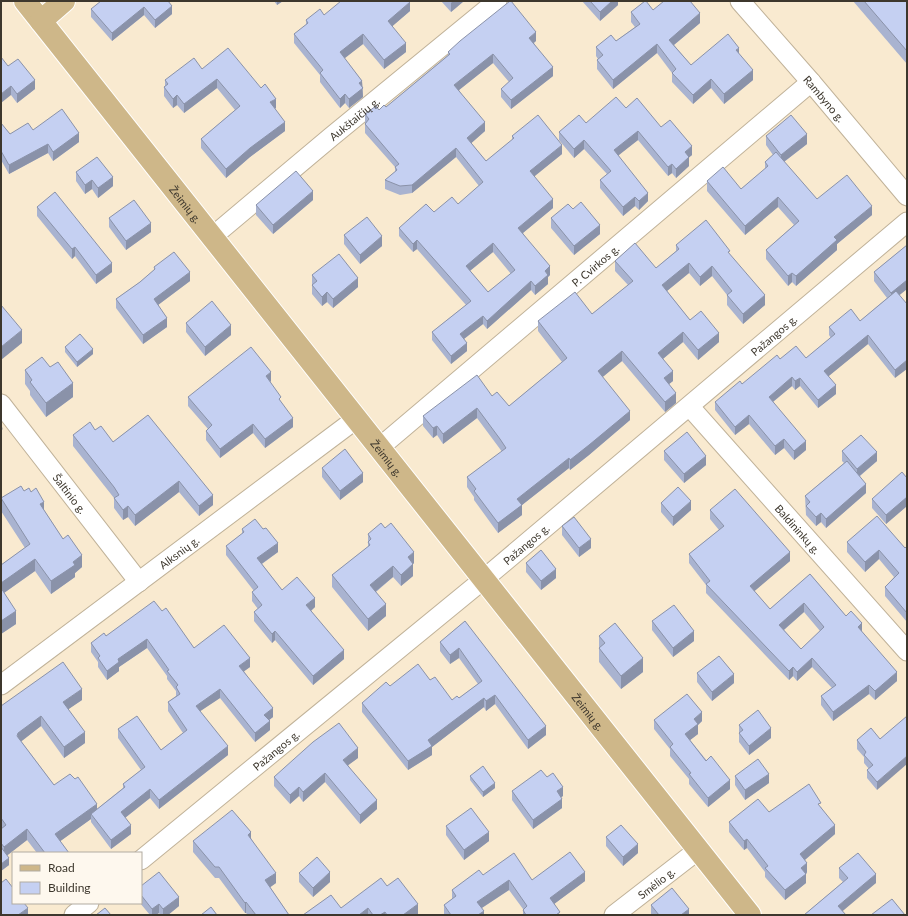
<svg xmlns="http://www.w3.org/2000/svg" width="908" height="916" viewBox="0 0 908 916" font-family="Lato,sans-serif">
<rect width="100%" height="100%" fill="#f9ead0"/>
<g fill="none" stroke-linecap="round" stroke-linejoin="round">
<g stroke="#c0b299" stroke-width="21">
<g id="street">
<path id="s1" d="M 740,1 L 811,82 L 907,196"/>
<path id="s2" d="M 212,237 L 331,137 L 497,1"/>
<path id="s3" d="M 1,404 L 139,582"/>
<path id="s4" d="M 690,407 L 907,651"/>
<path id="s5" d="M 379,448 L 811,82"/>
<path id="s6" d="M 1,685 L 356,419"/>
<path id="s7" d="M 141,860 L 484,579 L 907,222"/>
<path d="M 74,915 L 89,903"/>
<path id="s8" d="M 614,915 L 698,850"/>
</g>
</g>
<g stroke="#fff" stroke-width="24">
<g id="primary">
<path id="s9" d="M 25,1 L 750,915"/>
<path d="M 41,21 L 64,1"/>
</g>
</g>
<use href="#street" stroke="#fff" stroke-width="19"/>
<use href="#primary" stroke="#ceb789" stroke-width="22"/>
</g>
<g fill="#a9b3d0" fill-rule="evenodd">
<path d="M 168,1 L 172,14 L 155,28 L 144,15 L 112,41 L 91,17 L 91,9 Z"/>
<path d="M 274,1 L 283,1 L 277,5 Z"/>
<path d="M 441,1 L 464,1 L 451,12 Z"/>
<path d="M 582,1 L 618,1 L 618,5 L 600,21 Z"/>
<path d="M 853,1 L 907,1 L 907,64 Z"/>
<path d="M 653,10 L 700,23 L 674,45 L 691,65 L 739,54 L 753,80 L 724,104 L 711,88 L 693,104 L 672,82 L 672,73 L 657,53 L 613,89 L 597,69 L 597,60 L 598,59 L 596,56 L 596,47 L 616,41 L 635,27 L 631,22 L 631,12 Z"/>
<path d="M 410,11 L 392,26 L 406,52 L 384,69 L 363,44 L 344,58 L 362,81 L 363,97 L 349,108 L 345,103 L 340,108 L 320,82 L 320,75 L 294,43 L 294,34 L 306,25 L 306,20 L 324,15 Z"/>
<path d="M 536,41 L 534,43 L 553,76 L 511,109 L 501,97 L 501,89 L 509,82 L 493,63 L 459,90 L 485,131 L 471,143 L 486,161 L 512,140 L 512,136 L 562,154 L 534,176 L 553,208 L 523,233 L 550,275 L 548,277 L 548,284 L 535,295 L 531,290 L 487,329 L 483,324 L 464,339 L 467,351 L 451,364 L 432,340 L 432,332 L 466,305 L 417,249 L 413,252 L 399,236 L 399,228 L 434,212 L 458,204 L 479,186 L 456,157 L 412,193 L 400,195 L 385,189 L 385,180 L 395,172 L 395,167 L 365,133 L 365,114 L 379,110 L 386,107 L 448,55 L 448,52 ZM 493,252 L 511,274 L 488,292 L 470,271 Z"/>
<path d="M 8,66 L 35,89 L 17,103 L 11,95 Z"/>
<path d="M 202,69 L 276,108 L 275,108 L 285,131 L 250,157 L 226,178 L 201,148 L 201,139 L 235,110 L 217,88 L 184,113 L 177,105 L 173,108 L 164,96 L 164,87 L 165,86 L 165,80 Z"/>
<path d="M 626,108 L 661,127 L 692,155 L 689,157 L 689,166 L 676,178 L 672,173 L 668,176 L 638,140 L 618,155 L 648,201 L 639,210 L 635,206 L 623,216 L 600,188 L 600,180 L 607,174 L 584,149 L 574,158 L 559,140 L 559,132 L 586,123 Z"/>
<path d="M 1,123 L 10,134 L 33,130 L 79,142 L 53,161 L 48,153 L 9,174 L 1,160 Z"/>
<path d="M 766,136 L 807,144 L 784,162 L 817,199 L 872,215 L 837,244 L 837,250 L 796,286 L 792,282 L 788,286 L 766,259 L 766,250 L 794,225 L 778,207 L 745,235 L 707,191 L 707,181 L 741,189 L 765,169 L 765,162 L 773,155 L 766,145 Z"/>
<path d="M 76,172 L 113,186 L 98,198 L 92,189 L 85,194 L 76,181 Z"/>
<path d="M 313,200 L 273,234 L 256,215 L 256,205 Z"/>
<path d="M 37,207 L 112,272 L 96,284 L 75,256 L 72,259 L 37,216 Z"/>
<path d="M 573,209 L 600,234 L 574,255 L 551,228 L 551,218 Z"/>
<path d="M 109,218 L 151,232 L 126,250 L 109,227 Z"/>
<path d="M 344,235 L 382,246 L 360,264 L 344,244 Z"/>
<path d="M 676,245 L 730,255 L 765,305 L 743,324 L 727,305 L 727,295 L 712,276 L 700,286 L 689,273 L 667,291 L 690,320 L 719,342 L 698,360 L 683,342 L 663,359 L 673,381 L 669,384 L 676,403 L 665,412 L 622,361 L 602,377 L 630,420 L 589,455 L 570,470 L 569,468 L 522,505 L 522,515 L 498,533 L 474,500 L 474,497 L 467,487 L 467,477 L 502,452 L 500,449 L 477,418 L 443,444 L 437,435 L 433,438 L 423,426 L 423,416 L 492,396 L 509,406 L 562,362 L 538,331 L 538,321 L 592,314 L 628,285 L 615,271 L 615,261 L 656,268 L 676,251 Z"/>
<path d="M 907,245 L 907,289 L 899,295 L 895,378 L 868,344 L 828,376 L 836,394 L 818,408 L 800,386 L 795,390 L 792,386 L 773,402 L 806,450 L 794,460 L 784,448 L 775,455 L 749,424 L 735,435 L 715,410 L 715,402 L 780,359 L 806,358 L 831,338 L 829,335 L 829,327 L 860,321 L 887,298 L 874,281 L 874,272 Z"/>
<path d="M 154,267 L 190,281 L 158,305 L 167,327 L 143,344 L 116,308 L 116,299 L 140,282 L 154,270 Z"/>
<path d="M 312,275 L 358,287 L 333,308 L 327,302 L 322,306 L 312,294 Z"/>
<path d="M 186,323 L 231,335 L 205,356 L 186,332 Z"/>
<path d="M 65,347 L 93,354 L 77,367 L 65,352 Z"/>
<path d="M 50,367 L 73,397 L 46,417 L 30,395 L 30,391 L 25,384 L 25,370 Z"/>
<path d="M 271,381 L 270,382 L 281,402 L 293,427 L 265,448 L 253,433 L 220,458 L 206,440 L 206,431 L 208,429 L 188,406 L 188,397 Z"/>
<path d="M 148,415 L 213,505 L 199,516 L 179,492 L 135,526 L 128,517 L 123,520 L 114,508 L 114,498 L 73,446 L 73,435 L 95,430 L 113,442 Z"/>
<path d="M 664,451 L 706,465 L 684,483 L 664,460 Z"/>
<path d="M 842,451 L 877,461 L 860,476 L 866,493 L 826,528 L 821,522 L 816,526 L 806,515 L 805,496 L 844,463 L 842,461 Z"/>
<path d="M 322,468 L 363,482 L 340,500 L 322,477 Z"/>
<path d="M 907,478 L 907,506 L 886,524 L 872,508 L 872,499 Z"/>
<path d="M 24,491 L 44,510 L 63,539 L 82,567 L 75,573 L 75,577 L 51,594 L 35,571 L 4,593 L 16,624 L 1,634 L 1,565 L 25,548 L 1,511 L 1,498 Z"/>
<path d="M 661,503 L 691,510 L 673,526 L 661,512 Z"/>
<path d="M 710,510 L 790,561 L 754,591 L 770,609 L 810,574 L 846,616 L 862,632 L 897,681 L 875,700 L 869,694 L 833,721 L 821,705 L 821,696 L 832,688 L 812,667 L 797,681 L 793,676 L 789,680 L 706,593 L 706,585 L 689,563 L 689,554 L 719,530 L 710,519 ZM 804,612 L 820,631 L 801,649 L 784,630 Z"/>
<path d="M 562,526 L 591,548 L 579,557 L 562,535 Z"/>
<path d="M 242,529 L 278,552 L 262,564 L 282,590 L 315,607 L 311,611 L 344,659 L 313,685 L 275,640 L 272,643 L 254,621 L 254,612 L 258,609 L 252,601 L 252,592 L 254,591 L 226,555 L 226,546 L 242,534 Z"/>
<path d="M 368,534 L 414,563 L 413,564 L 413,576 L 401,586 L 393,577 L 376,592 L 386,616 L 368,631 L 332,587 L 332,575 L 368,547 Z"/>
<path d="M 847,542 L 905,548 L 907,546 L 907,622 L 885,596 L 885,587 L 894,577 L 879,559 L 865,572 L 847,552 Z"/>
<path d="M 526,563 L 556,578 L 541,590 L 526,572 Z"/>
<path d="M 162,611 L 194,648 L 250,667 L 244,671 L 273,717 L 269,720 L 270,730 L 255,742 L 220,698 L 200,711 L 228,755 L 159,809 L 150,798 L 125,818 L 131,834 L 111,849 L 91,822 L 91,819 L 60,841 L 69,853 L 37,853 L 27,840 L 7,855 L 9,865 L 1,871 L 1,706 L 82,700 L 68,709 L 85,743 L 64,758 L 41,726 L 21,741 L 54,785 L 97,809 L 123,788 L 123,784 L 141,770 L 118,738 L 118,729 L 161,750 L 183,733 L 168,711 L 168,702 L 176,696 L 176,691 L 167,679 L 167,676 L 147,648 L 119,667 L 119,671 L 107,680 L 98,667 L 98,662 L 91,652 L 91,643 L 106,636 Z"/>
<path d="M 465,621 L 546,735 L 528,749 L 495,704 L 486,711 L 484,707 L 432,747 L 432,755 L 408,770 L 362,712 L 362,703 L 390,686 L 430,680 L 452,700 L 459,698 L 478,684 L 459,658 L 450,664 L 440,651 L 440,642 Z"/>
<path d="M 652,621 L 694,641 L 673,657 L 652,630 Z"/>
<path d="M 599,636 L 643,672 L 621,689 L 599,662 Z"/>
<path d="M 697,673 L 734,683 L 712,701 L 697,682 Z"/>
<path d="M 654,720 L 702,721 L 698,725 L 698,734 L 690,740 L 730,789 L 708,807 L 689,784 L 689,779 L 670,756 L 670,749 L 654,729 Z"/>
<path d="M 739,725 L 771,738 L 749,755 L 739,742 Z"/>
<path d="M 880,739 L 877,790 L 867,778 L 867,770 L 869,769 L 864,763 L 864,757 L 857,749 L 857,740 Z"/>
<path d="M 358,758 L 348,765 L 377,809 L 360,824 L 325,782 L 303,802 L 299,796 L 290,804 L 274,786 L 274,777 Z"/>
<path d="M 470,776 L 495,788 L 483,797 L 470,780 Z"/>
<path d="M 735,776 L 769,783 L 745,800 L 735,785 Z"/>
<path d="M 547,777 L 563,796 L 561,797 L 562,808 L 533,829 L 512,800 L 512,791 Z"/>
<path d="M 821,807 L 835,834 L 805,860 L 807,872 L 806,874 L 806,883 L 785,900 L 765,877 L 765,872 L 747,848 L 744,850 L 729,832 L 729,822 L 769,812 Z"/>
<path d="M 446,826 L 489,841 L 464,860 L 446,835 Z"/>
<path d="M 606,837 L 638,853 L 623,866 L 606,846 Z"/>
<path d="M 251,838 L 276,883 L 270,887 L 289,915 L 248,915 L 246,913 L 245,913 L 219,878 L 215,878 L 193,852 L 193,841 Z"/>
<path d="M 839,868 L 876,883 L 804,915 L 843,882 L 839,878 Z"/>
<path d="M 299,873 L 330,882 L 313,897 L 299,882 Z"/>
<path d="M 483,875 L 532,880 L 585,881 L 554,904 L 560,915 L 523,915 L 523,909 L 509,890 L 482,908 L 484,915 L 445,915 L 444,914 L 444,905 L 452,899 L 452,890 Z"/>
<path d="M 141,886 L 179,906 L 168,915 L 160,915 L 159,913 L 156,915 L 150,915 L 140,903 L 141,903 Z"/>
<path d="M 387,886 L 418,914 L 303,915 L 341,908 Z"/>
<path d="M 651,905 L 689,915 L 652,915 L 651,914 Z"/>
</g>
<g fill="#8a92a9">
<path d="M 277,1 L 283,1 L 277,5 Z"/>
<path d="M 453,1 L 464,1 L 451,12 L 451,3 Z"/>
<path d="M 612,1 L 618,1 L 618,5 L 600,21 L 600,12 Z"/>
<path d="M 410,2 L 410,11 L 388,30 L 388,21 Z"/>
<path d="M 172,6 L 172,14 L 155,28 L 155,20 Z"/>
<path d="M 144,7 L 144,15 L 112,41 L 112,33 Z"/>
<path d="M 700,13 L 700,23 L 669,49 L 669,40 Z"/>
<path d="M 536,32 L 536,41 L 529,46 L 529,38 Z"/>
<path d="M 363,34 L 363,44 L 340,62 L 340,52 Z"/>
<path d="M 406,43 L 406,52 L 384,69 L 384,60 Z"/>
<path d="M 657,44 L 657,53 L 613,89 L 613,80 Z"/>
<path d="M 739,48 L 739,57 L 736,50 Z"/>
<path d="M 493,54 L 493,63 L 454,94 L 454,85 Z"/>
<path d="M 553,67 L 553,76 L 511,109 L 511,100 Z"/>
<path d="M 753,70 L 753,80 L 724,104 L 724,94 Z"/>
<path d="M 217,79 L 217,88 L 184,113 L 184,104 Z"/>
<path d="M 711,79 L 711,88 L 693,104 L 693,95 Z"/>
<path d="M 35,80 L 35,89 L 17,103 L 17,94 Z"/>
<path d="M 362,81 L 363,97 L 349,108 L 349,99 L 359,83 Z"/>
<path d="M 11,86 L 11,95 L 1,103 L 1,94 Z"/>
<path d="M 345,94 L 345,103 L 340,108 L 340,99 Z"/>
<path d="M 177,95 L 177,105 L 173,108 L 173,99 Z"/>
<path d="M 276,99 L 276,108 L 270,112 L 270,102 Z"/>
<path d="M 285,122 L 285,131 L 250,157 L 226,178 L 226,169 L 250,148 Z"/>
<path d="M 485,122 L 485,131 L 467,147 L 467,138 Z"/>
<path d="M 638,131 L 638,140 L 614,159 L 614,150 Z"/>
<path d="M 79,133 L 79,142 L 53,161 L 53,152 Z"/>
<path d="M 807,134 L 807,144 L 781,164 L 781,155 Z"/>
<path d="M 584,140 L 584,149 L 574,158 L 574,149 Z"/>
<path d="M 48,144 L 48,153 L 9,174 L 9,165 Z"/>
<path d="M 562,145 L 562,154 L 530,180 L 530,171 Z"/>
<path d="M 692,146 L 692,155 L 685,161 L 685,152 Z"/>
<path d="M 456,148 L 456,157 L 412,193 L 412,185 Z"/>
<path d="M 689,157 L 689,166 L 676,178 L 676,169 Z"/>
<path d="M 672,164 L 672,173 L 668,176 L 668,167 Z"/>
<path d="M 113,177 L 113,186 L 98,198 L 98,188 Z"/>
<path d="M 92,180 L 92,189 L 85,194 L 85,185 Z"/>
<path d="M 313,191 L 313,200 L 273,234 L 273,225 Z"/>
<path d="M 648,193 L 648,201 L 639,210 L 639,201 Z"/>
<path d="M 635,197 L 635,206 L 623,216 L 623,207 Z"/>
<path d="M 778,197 L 778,207 L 745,235 L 745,226 Z"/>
<path d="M 553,199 L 553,208 L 518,237 L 518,228 Z"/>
<path d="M 872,206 L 872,215 L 837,244 L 837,250 L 796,286 L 796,276 L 834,237 Z"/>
<path d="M 151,223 L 151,232 L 126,250 L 126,241 Z"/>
<path d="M 600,225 L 600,234 L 574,255 L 574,246 Z"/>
<path d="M 2,228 L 2,239 L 1,240 L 1,229 Z"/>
<path d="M 382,236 L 382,246 L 360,264 L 360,255 Z"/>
<path d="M 417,240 L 417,249 L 413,252 L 413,244 Z"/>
<path d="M 493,243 L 493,252 L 466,274 L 466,266 Z"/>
<path d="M 75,247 L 75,256 L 72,259 L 72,249 Z"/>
<path d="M 112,263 L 112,272 L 96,284 L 96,275 Z"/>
<path d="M 689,263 L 689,273 L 662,295 L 662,285 Z"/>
<path d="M 550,266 L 550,275 L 548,277 L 548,284 L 535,295 L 535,286 L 545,271 Z"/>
<path d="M 712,266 L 712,276 L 700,286 L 700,277 Z"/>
<path d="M 190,272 L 190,281 L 154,308 L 154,299 Z"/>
<path d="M 792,273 L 792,282 L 788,286 L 788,276 Z"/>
<path d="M 358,278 L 358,287 L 333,308 L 333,299 Z"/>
<path d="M 907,280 L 907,289 L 891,302 L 891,293 Z"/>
<path d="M 531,281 L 531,290 L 487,329 L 487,321 Z"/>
<path d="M 327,292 L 327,302 L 322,306 L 322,297 Z"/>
<path d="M 765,295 L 765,305 L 743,324 L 743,314 Z"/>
<path d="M 483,316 L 483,324 L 460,342 L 460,334 Z"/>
<path d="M 167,318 L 167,327 L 143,344 L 143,335 Z"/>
<path d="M 231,325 L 231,335 L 205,356 L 205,347 Z"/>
<path d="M 22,330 L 22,343 L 1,360 L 1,347 Z"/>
<path d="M 683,332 L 683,342 L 658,363 L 658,353 Z"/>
<path d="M 719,333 L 719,342 L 698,360 L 698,350 Z"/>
<path d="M 868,335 L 868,344 L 824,380 L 824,371 Z"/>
<path d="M 467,343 L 467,351 L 451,364 L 451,356 Z"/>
<path d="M 93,349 L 93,354 L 77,367 L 77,362 Z"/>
<path d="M 622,351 L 622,361 L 598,381 L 598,371 Z"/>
<path d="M 907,360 L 907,369 L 895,378 L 895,370 Z"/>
<path d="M 673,371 L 673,381 L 664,388 L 664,378 Z"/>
<path d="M 271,372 L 271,381 L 266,386 L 266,376 Z"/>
<path d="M 792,377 L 792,386 L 769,405 L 769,397 Z"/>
<path d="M 800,378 L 800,386 L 795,390 L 795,381 Z"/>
<path d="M 73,383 L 73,397 L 46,417 L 46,403 Z"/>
<path d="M 836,385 L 836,394 L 818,408 L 818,400 Z"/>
<path d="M 676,393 L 676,403 L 665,412 L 665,402 Z"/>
<path d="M 477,408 L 477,418 L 443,444 L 443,434 Z"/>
<path d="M 630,411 L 630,420 L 589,455 L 570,470 L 570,460 Z"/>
<path d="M 749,415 L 749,424 L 735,435 L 735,427 Z"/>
<path d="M 293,418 L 293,427 L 265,448 L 265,439 Z"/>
<path d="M 253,424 L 253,433 L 220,458 L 220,449 Z"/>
<path d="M 437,426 L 437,435 L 433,438 L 433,428 Z"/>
<path d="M 2,429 L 2,442 L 1,445 L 1,431 Z"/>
<path d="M 784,439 L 784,448 L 775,455 L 775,446 Z"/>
<path d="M 806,441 L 806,450 L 794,460 L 794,451 Z"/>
<path d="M 2,444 L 2,458 L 1,458 L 1,445 Z"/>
<path d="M 877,452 L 877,461 L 857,478 L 857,469 Z"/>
<path d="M 706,456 L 706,465 L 684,483 L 684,474 Z"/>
<path d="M 569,458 L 569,468 L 522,505 L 522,515 L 498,533 L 498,523 L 517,499 Z"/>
<path d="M 363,473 L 363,482 L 340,500 L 340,491 Z"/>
<path d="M 179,481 L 179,492 L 135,526 L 135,515 Z"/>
<path d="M 866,484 L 866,493 L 826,528 L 826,519 Z"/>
<path d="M 213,495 L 213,505 L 199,516 L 199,506 Z"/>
<path d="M 907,497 L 907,506 L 886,524 L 886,515 Z"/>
<path d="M 691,501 L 691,510 L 673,526 L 673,517 Z"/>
<path d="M 44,502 L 44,514 L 40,504 Z"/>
<path d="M 128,506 L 128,517 L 123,520 L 123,510 Z"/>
<path d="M 821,513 L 821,522 L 816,526 L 816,517 Z"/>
<path d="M 591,539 L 591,548 L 579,557 L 579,548 Z"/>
<path d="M 278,543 L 278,552 L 257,567 L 257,558 Z"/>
<path d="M 879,550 L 879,559 L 865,572 L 865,562 Z"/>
<path d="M 414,552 L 414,563 L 408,568 L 408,557 Z"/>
<path d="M 790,552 L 790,561 L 750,595 L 750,586 Z"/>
<path d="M 82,555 L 82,567 L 75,573 L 75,577 L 51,594 L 51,581 L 73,562 Z"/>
<path d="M 35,559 L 35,571 L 1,595 L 1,583 Z"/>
<path d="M 413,564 L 413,576 L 401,586 L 401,575 Z"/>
<path d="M 393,566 L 393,577 L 370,596 L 370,585 Z"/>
<path d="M 556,569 L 556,578 L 541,590 L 541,581 Z"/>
<path d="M 315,598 L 315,607 L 306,615 L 306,605 Z"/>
<path d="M 804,603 L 804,612 L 779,634 L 779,625 Z"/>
<path d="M 386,604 L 386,616 L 368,631 L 368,619 Z"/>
<path d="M 16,611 L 16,624 L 1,634 L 1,621 Z"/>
<path d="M 862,623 L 862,632 L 858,636 L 858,627 Z"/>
<path d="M 275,631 L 275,640 L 272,643 L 272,634 Z"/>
<path d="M 694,631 L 694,641 L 673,657 L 673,648 Z"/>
<path d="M 147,639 L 147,648 L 119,667 L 119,671 L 107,680 L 107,671 L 118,659 Z"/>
<path d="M 459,648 L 459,658 L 450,664 L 450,655 Z"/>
<path d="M 344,650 L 344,659 L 313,685 L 313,676 Z"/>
<path d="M 250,658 L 250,667 L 239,675 L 239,666 Z"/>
<path d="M 643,658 L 643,672 L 621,689 L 621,676 Z"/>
<path d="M 812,658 L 812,667 L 797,681 L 797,672 Z"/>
<path d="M 793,667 L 793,676 L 789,680 L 789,671 Z"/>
<path d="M 897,672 L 897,681 L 875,700 L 875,691 Z"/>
<path d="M 734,674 L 734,683 L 712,701 L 712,692 Z"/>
<path d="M 869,685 L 869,694 L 833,721 L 833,712 Z"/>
<path d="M 82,689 L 82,700 L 63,713 L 63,702 Z"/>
<path d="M 220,689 L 220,698 L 196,714 L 196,706 Z"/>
<path d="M 495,695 L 495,704 L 486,711 L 486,701 Z"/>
<path d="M 484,698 L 484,707 L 432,747 L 432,755 L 408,770 L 408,761 L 428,740 Z"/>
<path d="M 273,708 L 273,717 L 264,724 L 264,715 Z"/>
<path d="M 702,712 L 702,721 L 698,725 L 698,734 L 685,744 L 685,734 L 694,719 Z"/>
<path d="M 41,716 L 41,726 L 18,744 L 18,733 Z"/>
<path d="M 270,721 L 270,730 L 255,742 L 255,733 Z"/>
<path d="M 546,726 L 546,735 L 528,749 L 528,740 Z"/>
<path d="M 771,728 L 771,738 L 749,755 L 749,746 Z"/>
<path d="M 85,732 L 85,743 L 64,758 L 64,747 Z"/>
<path d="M 228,746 L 228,755 L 159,809 L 159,800 Z"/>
<path d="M 358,748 L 358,758 L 343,769 L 343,760 Z"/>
<path d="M 907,756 L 907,764 L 877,790 L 877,782 Z"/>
<path d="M 325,773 L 325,782 L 303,802 L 303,792 Z"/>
<path d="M 769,774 L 769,783 L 745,800 L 745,790 Z"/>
<path d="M 730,780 L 730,789 L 708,807 L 708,798 Z"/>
<path d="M 495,783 L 495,788 L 483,797 L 483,792 Z"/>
<path d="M 299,787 L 299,796 L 290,804 L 290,795 Z"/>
<path d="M 563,787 L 563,796 L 557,800 L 557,791 Z"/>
<path d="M 150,789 L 150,798 L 121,821 L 121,812 Z"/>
<path d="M 562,799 L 562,808 L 533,829 L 533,820 Z"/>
<path d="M 377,800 L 377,809 L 360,824 L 360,815 Z"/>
<path d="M 97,804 L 97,815 L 91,814 L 91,819 L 55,845 L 55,834 Z"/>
<path d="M 131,825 L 131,834 L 111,849 L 111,840 Z"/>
<path d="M 835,825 L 835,834 L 800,864 L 800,854 Z"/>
<path d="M 27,829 L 27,840 L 4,858 L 4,847 Z"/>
<path d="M 251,832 L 251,843 L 248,835 Z"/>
<path d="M 489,832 L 489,841 L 464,860 L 464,850 Z"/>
<path d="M 747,839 L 747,848 L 744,850 L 744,841 Z"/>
<path d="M 638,844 L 638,853 L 623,866 L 623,857 Z"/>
<path d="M 9,858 L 9,865 L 1,871 L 1,864 Z"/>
<path d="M 807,863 L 807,872 L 806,874 L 806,883 L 785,900 L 785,890 L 801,868 Z"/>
<path d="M 330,872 L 330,882 L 313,897 L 313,888 Z"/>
<path d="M 585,872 L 585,881 L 550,907 L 550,898 Z"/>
<path d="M 276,873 L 276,883 L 265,891 L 265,880 Z"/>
<path d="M 876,874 L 876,883 L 838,915 L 838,906 Z"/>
<path d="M 509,880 L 509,890 L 477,911 L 477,902 Z"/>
<path d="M 179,897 L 179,906 L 168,915 L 163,915 L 163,909 Z"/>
<path d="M 246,902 L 246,913 L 245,913 L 245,903 Z"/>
<path d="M 159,904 L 159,913 L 156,915 L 152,915 L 152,909 Z"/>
<path d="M 418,904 L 418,914 L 417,915 L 403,915 Z"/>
<path d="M 28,908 L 28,915 L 18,915 Z"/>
<path d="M 368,908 L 368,915 L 359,915 Z"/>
<path d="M 689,909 L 689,915 L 681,915 Z"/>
<path d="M 484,911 L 484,915 L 478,915 Z"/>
<path d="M 385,912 L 385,915 L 380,915 Z"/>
</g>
<g fill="#c5d0f2" stroke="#8a92a9" fill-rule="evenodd">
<path d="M 101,1 L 168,1 L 172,6 L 155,20 L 144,7 L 112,33 L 91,9 Z"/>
<path d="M 341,1 L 409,1 L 410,2 L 388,21 L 406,43 L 384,60 L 363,34 L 340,52 L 362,81 L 359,83 L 363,88 L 349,99 L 345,94 L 340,99 L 320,73 L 323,70 L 294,34 L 308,23 L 306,20 L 320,9 L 324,15 Z"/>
<path d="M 510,1 L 511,1 L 536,32 L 529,38 L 553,67 L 511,100 L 501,89 L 513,78 L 493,54 L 454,85 L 485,122 L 467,138 L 486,161 L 514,138 L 512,136 L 538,115 L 562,145 L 530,171 L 553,199 L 518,228 L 550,266 L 545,271 L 548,275 L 535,286 L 531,281 L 487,321 L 483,316 L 460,334 L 467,343 L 451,356 L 432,332 L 471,301 L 417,240 L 413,244 L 399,228 L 426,204 L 434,212 L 452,197 L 458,204 L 483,182 L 456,148 L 412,185 L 400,186 L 385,180 L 397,170 L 395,167 L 399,164 L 365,124 L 369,119 L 365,114 L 376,106 L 379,110 L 384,105 L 386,107 L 450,54 L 448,52 L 460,41 ZM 493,243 L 515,270 L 488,292 L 466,266 Z"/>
<path d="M 590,1 L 612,1 L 600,12 Z"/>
<path d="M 645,1 L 646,1 L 653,10 L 664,1 L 690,1 L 700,13 L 669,40 L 691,65 L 728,34 L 739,48 L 736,50 L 753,70 L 724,94 L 711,79 L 693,95 L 672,73 L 676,69 L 657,44 L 613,80 L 597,60 L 603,55 L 596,47 L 611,35 L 616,41 L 640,24 L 631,12 Z"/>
<path d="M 864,1 L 907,1 L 907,51 Z"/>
<path d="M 228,48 L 261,88 L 265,84 L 276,99 L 270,102 L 285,122 L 250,148 L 226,169 L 201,139 L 240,106 L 217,79 L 184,104 L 177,95 L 173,99 L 164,87 L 168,84 L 165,80 L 194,58 L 202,69 Z"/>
<path d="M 1,57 L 8,66 L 18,59 L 35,80 L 17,94 L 11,86 L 1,94 Z"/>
<path d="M 616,97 L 626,108 L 637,98 L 661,127 L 670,120 L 692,146 L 685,152 L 689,157 L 676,169 L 672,164 L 668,167 L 638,131 L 614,150 L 648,193 L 639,201 L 635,197 L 623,207 L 600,180 L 611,171 L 584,140 L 574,149 L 559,132 L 579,115 L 586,123 Z"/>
<path d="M 62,109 L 79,133 L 53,152 L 48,144 L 9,165 L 1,151 L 1,123 L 10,134 L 28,123 L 33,130 Z"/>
<path d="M 791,115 L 807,134 L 781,155 L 766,136 Z"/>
<path d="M 776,152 L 817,199 L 847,175 L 872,206 L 834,237 L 837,240 L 796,276 L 792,273 L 788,276 L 766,250 L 799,221 L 778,197 L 745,226 L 707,181 L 723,167 L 741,189 L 768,166 L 765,162 Z"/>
<path d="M 97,157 L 113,177 L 98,188 L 92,180 L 85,185 L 76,172 Z"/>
<path d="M 296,171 L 313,191 L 273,225 L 256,205 Z"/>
<path d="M 55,192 L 112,263 L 96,275 L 75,247 L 72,249 L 37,207 Z"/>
<path d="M 134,200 L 151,223 L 126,241 L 109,218 Z"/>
<path d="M 581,202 L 600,225 L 574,246 L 551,218 L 568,204 L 573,209 Z"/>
<path d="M 367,217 L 382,236 L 360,255 L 344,235 Z"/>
<path d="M 706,220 L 730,251 L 728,252 L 765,295 L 743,314 L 727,295 L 732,291 L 712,266 L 700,277 L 689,263 L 662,285 L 690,320 L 701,311 L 719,333 L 698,350 L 683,332 L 658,353 L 673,371 L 664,378 L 676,393 L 665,402 L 622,351 L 598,371 L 630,411 L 589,445 L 570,460 L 569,458 L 517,499 L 522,505 L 498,523 L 474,491 L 476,489 L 467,477 L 506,448 L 500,439 L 477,408 L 443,434 L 437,426 L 433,428 L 423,416 L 477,375 L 492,396 L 497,392 L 509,406 L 567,358 L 538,321 L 575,292 L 592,314 L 633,281 L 615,261 L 635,243 L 656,268 L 679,249 L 676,245 Z"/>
<path d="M 907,245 L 907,280 L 891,293 L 874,272 Z"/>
<path d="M 174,252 L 190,272 L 154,299 L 167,318 L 143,335 L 116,299 L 140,282 L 155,269 L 154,267 Z"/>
<path d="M 339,254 L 358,278 L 333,299 L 327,292 L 322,297 L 312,285 L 317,281 L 312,275 Z"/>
<path d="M 896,291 L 907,304 L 907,360 L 895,370 L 868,335 L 824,371 L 836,385 L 818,400 L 800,378 L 795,381 L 792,377 L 769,397 L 806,441 L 794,451 L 784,439 L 775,446 L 749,415 L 735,427 L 715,402 L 740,381 L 742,384 L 777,355 L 780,359 L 796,346 L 806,358 L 835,334 L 829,327 L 851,309 L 860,321 Z"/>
<path d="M 212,301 L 231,325 L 205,347 L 186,323 Z"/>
<path d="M 1,305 L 22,330 L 1,347 Z"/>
<path d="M 80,334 L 93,349 L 77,362 L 65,347 Z"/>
<path d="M 251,347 L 271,372 L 266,376 L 281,397 L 279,399 L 293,418 L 265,439 L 253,424 L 220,449 L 206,431 L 212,425 L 188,397 Z"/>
<path d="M 42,357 L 50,367 L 58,362 L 73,383 L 46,403 L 30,382 L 32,380 L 25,370 Z"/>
<path d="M 148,415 L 213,495 L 199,506 L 179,481 L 135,515 L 128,506 L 123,510 L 114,498 L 119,495 L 114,487 L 73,435 L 90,422 L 95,430 L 101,426 L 113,442 Z"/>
<path d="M 1,424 L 2,429 L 1,431 Z"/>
<path d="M 687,432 L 706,456 L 684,474 L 664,451 Z"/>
<path d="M 861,435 L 877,452 L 857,469 L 842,451 Z"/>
<path d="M 345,449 L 363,473 L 340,491 L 322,468 Z"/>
<path d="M 847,461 L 866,484 L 826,519 L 821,513 L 816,517 L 806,506 L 810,502 L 805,496 Z"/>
<path d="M 902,472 L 907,478 L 907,497 L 886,515 L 872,499 Z"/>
<path d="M 21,486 L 24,491 L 29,488 L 31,492 L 36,488 L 44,502 L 40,504 L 63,539 L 68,535 L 82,555 L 73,562 L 75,565 L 51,581 L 35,559 L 1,583 L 1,565 L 30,544 L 1,498 Z"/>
<path d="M 678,487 L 691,501 L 673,517 L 661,503 Z"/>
<path d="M 735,489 L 790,552 L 750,586 L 770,609 L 810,574 L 846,616 L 851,611 L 862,623 L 858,627 L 897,672 L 875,691 L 869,685 L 833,712 L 821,696 L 836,685 L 812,658 L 797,672 L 793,667 L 789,671 L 706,584 L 710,581 L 689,554 L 724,526 L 710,510 ZM 804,603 L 824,627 L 801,649 L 779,625 Z"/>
<path d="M 877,516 L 905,548 L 907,546 L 907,613 L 885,587 L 899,573 L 879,550 L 865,562 L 847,542 Z"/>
<path d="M 574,517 L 591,539 L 579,548 L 562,526 Z"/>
<path d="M 255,519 L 263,529 L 266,528 L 278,543 L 257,558 L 282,590 L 297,577 L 315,598 L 306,605 L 344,650 L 313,676 L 275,631 L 272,634 L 254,612 L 262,605 L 252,592 L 258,587 L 226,546 L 244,532 L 242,529 Z"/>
<path d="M 381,523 L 385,528 L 391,523 L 414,552 L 408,557 L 413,564 L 401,575 L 393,566 L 370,585 L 386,604 L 368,619 L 332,575 L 370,545 L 368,542 L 371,539 L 368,534 Z"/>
<path d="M 541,550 L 556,569 L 541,581 L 526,563 Z"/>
<path d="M 1,588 L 16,611 L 1,621 Z"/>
<path d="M 154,601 L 162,611 L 166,608 L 194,648 L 224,625 L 250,658 L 239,666 L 273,708 L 264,715 L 270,721 L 255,733 L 220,689 L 196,706 L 228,746 L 159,800 L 150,789 L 121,812 L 131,825 L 111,840 L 91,814 L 125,787 L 123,784 L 145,767 L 118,729 L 137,716 L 161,750 L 187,730 L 168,702 L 180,694 L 176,687 L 178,685 L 167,671 L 169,670 L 147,639 L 118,659 L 119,662 L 107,671 L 98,658 L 100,656 L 91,643 L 104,633 L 106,636 Z"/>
<path d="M 674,605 L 694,631 L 673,648 L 652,621 Z"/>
<path d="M 465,621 L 546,726 L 528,740 L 495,695 L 486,701 L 484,698 L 428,740 L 432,746 L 408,761 L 362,703 L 386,682 L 390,686 L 418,664 L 430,680 L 435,677 L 452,700 L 457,696 L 459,698 L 482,681 L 459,648 L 450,655 L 440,642 Z"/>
<path d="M 615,623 L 643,658 L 621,676 L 599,648 L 605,643 L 599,636 Z"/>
<path d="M 719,656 L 734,674 L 712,692 L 697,673 Z"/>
<path d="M 63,662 L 82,689 L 63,702 L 85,732 L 64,747 L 41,716 L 18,733 L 17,736 L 54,785 L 70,774 L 75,779 L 78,777 L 97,804 L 55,834 L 69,853 L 45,853 L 27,829 L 4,847 L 1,843 L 1,829 L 6,825 L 1,818 L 1,706 Z"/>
<path d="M 687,694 L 702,712 L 694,719 L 698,724 L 685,734 L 706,761 L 711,756 L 730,780 L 708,798 L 689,774 L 691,773 L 670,747 L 673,744 L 654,720 Z"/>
<path d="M 758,710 L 771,728 L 749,746 L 739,733 L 743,730 L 739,725 Z"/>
<path d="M 907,716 L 907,756 L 877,782 L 867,770 L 873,765 L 864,755 L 866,752 L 857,740 L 871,728 L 880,739 Z"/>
<path d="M 339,723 L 358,748 L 343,760 L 377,800 L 360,815 L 325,773 L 303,792 L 299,787 L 290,795 L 274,777 L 313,742 Z"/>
<path d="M 758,759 L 769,774 L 745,790 L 735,776 Z"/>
<path d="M 483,766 L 495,783 L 483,792 L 470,776 Z"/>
<path d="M 541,770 L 547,777 L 553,773 L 563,787 L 557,791 L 562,799 L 533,820 L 512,791 Z"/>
<path d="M 809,784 L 821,803 L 818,804 L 835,825 L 800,854 L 807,863 L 801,868 L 806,874 L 785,890 L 765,868 L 768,866 L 747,839 L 744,841 L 729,822 L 758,799 L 769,812 Z"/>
<path d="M 471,808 L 489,832 L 464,850 L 446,826 Z"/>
<path d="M 232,810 L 251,832 L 248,835 L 276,873 L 265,880 L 289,915 L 256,915 L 246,902 L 245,903 L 219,867 L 215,867 L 193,841 Z"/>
<path d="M 621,825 L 638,844 L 623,857 L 606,837 Z"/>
<path d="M 1,847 L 9,858 L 1,864 Z"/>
<path d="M 570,852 L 585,872 L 550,898 L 560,912 L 556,915 L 526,915 L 523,910 L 527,906 L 509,880 L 477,902 L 484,911 L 478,915 L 451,915 L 444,905 L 456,896 L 452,890 L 479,870 L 483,875 L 514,853 L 532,880 Z"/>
<path d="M 858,853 L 876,874 L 838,906 L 846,915 L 804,915 L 848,878 L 839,868 Z"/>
<path d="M 317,857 L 330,872 L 313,888 L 299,873 Z"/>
<path d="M 159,872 L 179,897 L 163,909 L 159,904 L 152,909 L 141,895 L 141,886 Z"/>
<path d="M 381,878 L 387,886 L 398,878 L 418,904 L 403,915 L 387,915 L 385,912 L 380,915 L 373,915 L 368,908 L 359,915 L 303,915 L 331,895 L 341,908 Z"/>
<path d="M 6,879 L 13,888 L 13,903 L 24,903 L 28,908 L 18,915 L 1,915 L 1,883 Z"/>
<path d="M 672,888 L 689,909 L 681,915 L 659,915 L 651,905 Z"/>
<path d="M 892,899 L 905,915 L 871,915 Z"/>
<path d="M 211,907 L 217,915 L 201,915 Z"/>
<path d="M 105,908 L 111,915 L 96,915 Z"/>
</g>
<g text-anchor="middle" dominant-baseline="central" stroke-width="3.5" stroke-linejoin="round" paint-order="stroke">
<g font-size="11" fill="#3d372d" stroke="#fef8ee">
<text stroke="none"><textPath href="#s1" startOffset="129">Rambyno g.</textPath></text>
<text stroke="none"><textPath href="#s2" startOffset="185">Aukštaičių g.</textPath></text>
<text stroke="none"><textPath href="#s9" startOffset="259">Žeimių g.</textPath></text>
<text stroke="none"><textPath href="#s5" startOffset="283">P. Cvirkos g.</textPath></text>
<text stroke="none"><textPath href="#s7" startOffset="822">Pažangos g.</textPath></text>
<text stroke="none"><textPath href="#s9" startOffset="583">Žeimių g.</textPath></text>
<text stroke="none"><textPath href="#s3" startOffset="113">Šaltinio g.</textPath></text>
<text stroke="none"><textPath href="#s4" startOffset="163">Baldininkų g.</textPath></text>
<text stroke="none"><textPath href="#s7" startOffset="498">Pažangos g.</textPath></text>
<text stroke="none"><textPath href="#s6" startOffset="222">Alksnių g.</textPath></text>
<text stroke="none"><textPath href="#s9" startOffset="907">Žeimių g.</textPath></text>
<text stroke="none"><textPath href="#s7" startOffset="174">Pažangos g.</textPath></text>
<text stroke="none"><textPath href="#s8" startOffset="53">Smėlio g.</textPath></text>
</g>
</g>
<rect width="908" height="916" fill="none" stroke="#3d372d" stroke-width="4"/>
<rect x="12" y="852" width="130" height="52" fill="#fef8ee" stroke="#b1aba1"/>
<rect x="20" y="865" width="20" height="6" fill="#ceb789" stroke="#b1aba1"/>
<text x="48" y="872" font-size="12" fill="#3d372d">Road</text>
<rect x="20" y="882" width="20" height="12" fill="#c5d0f2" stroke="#b1aba1"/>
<text x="48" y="892" font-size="12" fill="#3d372d">Building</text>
</svg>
